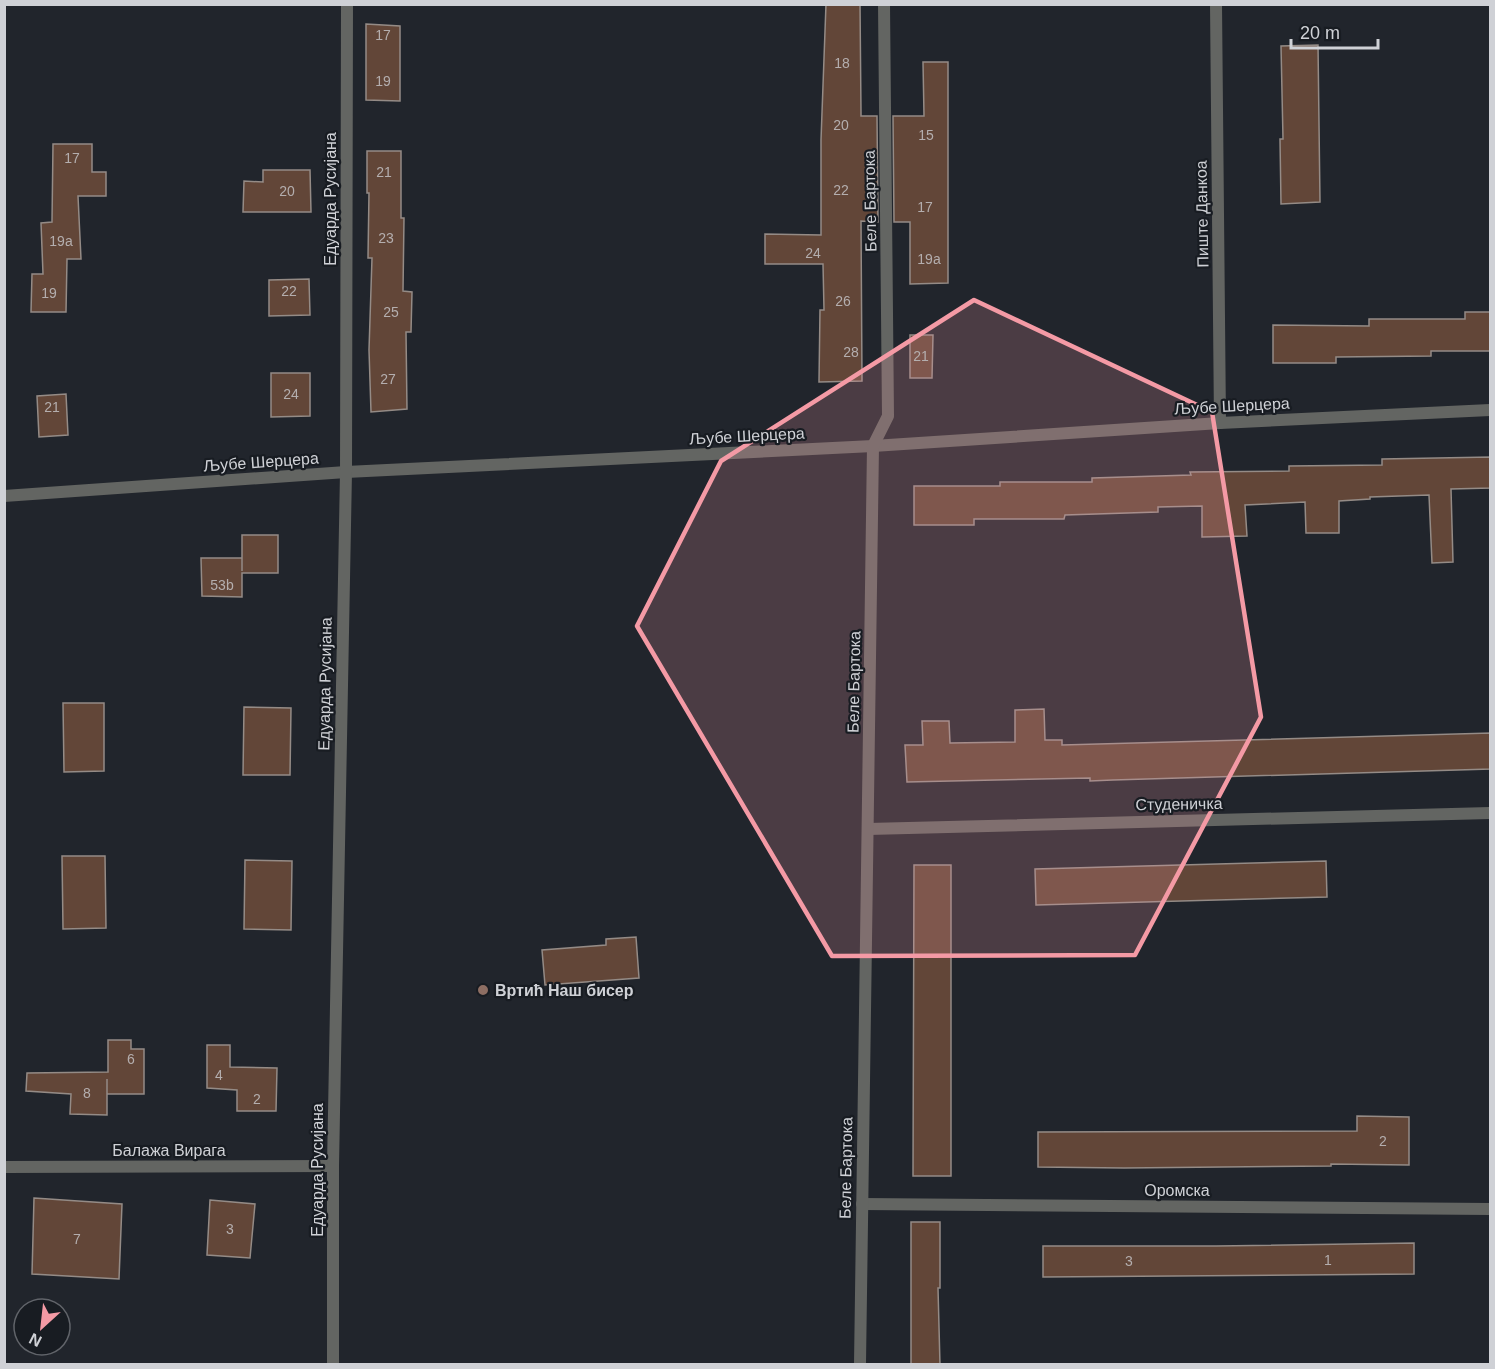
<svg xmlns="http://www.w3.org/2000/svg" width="1495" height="1369" viewBox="0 0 1495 1369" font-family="Helvetica,sans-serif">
<rect width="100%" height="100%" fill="#21252c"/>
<g fill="#624638" stroke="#948b86" stroke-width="1.5">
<path d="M 826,4 L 860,4 L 861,112 L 861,116 L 877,116 L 878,222 L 861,221 L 862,381 L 819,382 L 820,310 L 824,310 L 823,264 L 765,264 L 765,234 L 821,235 L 821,140 Z"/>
<path d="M 366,24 L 400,26 L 400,101 L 366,100 Z"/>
<path d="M 1318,45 L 1320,202 L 1281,204 L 1280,139 L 1283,139 L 1281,46 Z"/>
<path d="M 923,62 L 948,62 L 948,283 L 910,284 L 910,222 L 894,222 L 893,116 L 924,116 Z"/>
<path d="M 53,144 L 92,144 L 92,172 L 106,172 L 106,196 L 78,196 L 81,259 L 67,259 L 66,312 L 31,312 L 32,274 L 43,274 L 41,223 L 52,222 Z"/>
<path d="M 367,151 L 401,151 L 401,218 L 404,218 L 403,291 L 412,292 L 411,332 L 406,332 L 407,409 L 371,412 L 369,350 L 372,258 L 368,258 L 369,193 L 367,193 Z"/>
<path d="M 263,170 L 310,170 L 311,212 L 243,212 L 244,181 L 263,182 Z"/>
<path d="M 309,279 L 310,315 L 269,316 L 269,280 Z"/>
<path d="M 1465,312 L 1491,312 L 1491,351 L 1431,351 L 1431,356 L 1336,357 L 1336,363 L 1273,363 L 1273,325 L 1369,326 L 1369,319 L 1465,319 Z"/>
<path d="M 910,335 L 933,335 L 932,378 L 910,378 Z"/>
<path d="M 271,373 L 310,373 L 310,416 L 271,417 Z"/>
<path d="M 66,394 L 68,435 L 39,437 L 37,396 Z"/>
<path d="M 1491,457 L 1491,488 L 1451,489 L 1453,562 L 1432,563 L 1429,495 L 1370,497 L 1370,499 L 1339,501 L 1339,533 L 1306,533 L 1305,502 L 1245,505 L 1247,536 L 1202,537 L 1202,506 L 1158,507 L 1158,512 L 1065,515 L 1064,519 L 974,519 L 974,525 L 914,525 L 914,486 L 1000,486 L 1000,482 L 1092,482 L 1092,478 L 1191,475 L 1190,472 L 1289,471 L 1289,466 L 1382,465 L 1382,459 Z"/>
<path d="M 242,535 L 278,535 L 278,573 L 242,573 L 242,597 L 202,596 L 201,558 L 242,558 L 242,571 Z"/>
<path d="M 63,703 L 104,703 L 104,771 L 64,772 Z"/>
<path d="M 244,707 L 291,708 L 290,775 L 243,775 Z"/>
<path d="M 1044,709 L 1045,740 L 1062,740 L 1062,745 L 1491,733 L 1491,769 L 1113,780 L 1090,781 L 1090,778 L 907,782 L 905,745 L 923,745 L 922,721 L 949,721 L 950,743 L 1015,742 L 1015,710 Z"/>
<path d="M 62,856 L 105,856 L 106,928 L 63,929 Z"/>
<path d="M 245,860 L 292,861 L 291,930 L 244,929 Z"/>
<path d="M 1326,861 L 1327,897 L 1036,905 L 1035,869 Z"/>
<path d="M 914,865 L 951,865 L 951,1176 L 913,1176 Z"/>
<path d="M 636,937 L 639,978 L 545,985 L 542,950 L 606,945 L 606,939 Z"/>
<path d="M 108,1040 L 131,1040 L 131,1049 L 144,1049 L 144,1094 L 107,1094 L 107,1079 L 107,1115 L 70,1114 L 71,1094 L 26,1091 L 27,1073 L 108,1072 Z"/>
<path d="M 207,1045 L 230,1045 L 230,1067 L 277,1068 L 276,1111 L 237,1111 L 237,1090 L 207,1088 Z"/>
<path d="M 1357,1116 L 1409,1117 L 1409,1165 L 1331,1164 L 1331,1166 L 1124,1168 L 1038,1167 L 1038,1132 L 1357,1131 Z"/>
<path d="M 34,1198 L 122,1204 L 119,1279 L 32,1274 Z"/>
<path d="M 210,1200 L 255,1204 L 250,1258 L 207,1255 Z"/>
<path d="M 911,1222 L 940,1222 L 940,1288 L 938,1288 L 940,1365 L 911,1365 Z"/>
<path d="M 1414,1243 L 1414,1274 L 1043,1277 L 1043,1246 L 1216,1246 Z"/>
</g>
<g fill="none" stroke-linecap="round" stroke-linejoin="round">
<g stroke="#636562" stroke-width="12">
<path d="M 1216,4 L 1220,423"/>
<path d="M 4,496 L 346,472 L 873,446 L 1220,423 L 1490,410"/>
<path d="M 868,829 L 1490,813"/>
<path d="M 4,1167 L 333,1166"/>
<path d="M 862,1204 L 1490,1209"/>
<path d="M 333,1364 L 333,1166 L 346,472 L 347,4"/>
<path d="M 860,1364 L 873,446 L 888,416 L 884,4"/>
</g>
</g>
<path fill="#f49aa5" fill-opacity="0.2" stroke="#f49aa5" stroke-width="4.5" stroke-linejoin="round" d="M 974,300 L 1212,412 L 1261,717 L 1135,955 L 832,956 L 637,626 L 721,461 Z"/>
<circle fill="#8d6e63" stroke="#181c22" stroke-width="2" cx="483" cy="990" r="6"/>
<g text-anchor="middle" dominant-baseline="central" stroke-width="4.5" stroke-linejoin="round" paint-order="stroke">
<g font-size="14" fill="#b4aeae">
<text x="383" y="35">17</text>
<text x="842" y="63">18</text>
<text x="383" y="81">19</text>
<text x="841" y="125">20</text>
<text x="926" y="135">15</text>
<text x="72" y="158">17</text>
<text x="384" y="172">21</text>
<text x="841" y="190">22</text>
<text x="287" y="191">20</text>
<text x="925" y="207">17</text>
<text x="386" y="238">23</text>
<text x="61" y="241">19a</text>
<text x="813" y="253">24</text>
<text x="929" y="259">19a</text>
<text x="289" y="291">22</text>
<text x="49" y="293">19</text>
<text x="843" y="301">26</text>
<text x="391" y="312">25</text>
<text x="851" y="352">28</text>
<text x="921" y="356">21</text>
<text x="388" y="379">27</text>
<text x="291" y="394">24</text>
<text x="52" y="407">21</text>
<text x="222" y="585">53b</text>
<text x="131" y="1059">6</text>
<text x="219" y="1075">4</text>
<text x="87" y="1093">8</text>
<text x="257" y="1099">2</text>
<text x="1383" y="1141">2</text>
<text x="230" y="1229">3</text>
<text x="77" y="1239">7</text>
<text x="1328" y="1260">1</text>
<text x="1129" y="1261">3</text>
</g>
<g font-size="16" fill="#cfd1d6" stroke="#181c22">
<text transform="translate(330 199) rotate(-90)">Едуарда Русијана</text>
<text transform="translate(870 201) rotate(-91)">Беле Бартока</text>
<text transform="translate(1202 214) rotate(-91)">Пиште Данкоа</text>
<text transform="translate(1232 406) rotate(-3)">Љубе Шерцера</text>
<text transform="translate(747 436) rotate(-3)">Љубе Шерцера</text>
<text transform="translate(261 462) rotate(-4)">Љубе Шерцера</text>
<text transform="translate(854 682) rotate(-89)">Беле Бартока</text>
<text transform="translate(325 684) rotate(-89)">Едуарда Русијана</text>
<text transform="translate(1179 804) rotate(-1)">Студеничка</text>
<text x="169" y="1150">Балажа Вирага</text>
<text transform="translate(846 1168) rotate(-89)">Беле Бартока</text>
<text transform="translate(317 1170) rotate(-90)">Едуарда Русијана</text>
<text x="1177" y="1190">Оромска</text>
</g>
<g font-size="16" font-weight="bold" fill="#cfd1d6" stroke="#181c22" text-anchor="start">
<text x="495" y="990">Вртић Наш бисер</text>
</g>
</g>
<rect width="1495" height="1369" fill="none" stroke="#cfd1d6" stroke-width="12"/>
<g transform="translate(42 1327) rotate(207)"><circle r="28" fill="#181c22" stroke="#61646a" stroke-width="1.5"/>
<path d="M0-4.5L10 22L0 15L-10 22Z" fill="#f49aa5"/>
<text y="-9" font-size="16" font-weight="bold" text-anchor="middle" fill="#cfd1d6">N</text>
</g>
<path d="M1291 39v9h87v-9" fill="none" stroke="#cfd1d6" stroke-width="3"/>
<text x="1300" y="39" font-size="18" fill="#cfd1d6" stroke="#181c22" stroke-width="4.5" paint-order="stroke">20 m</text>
</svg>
